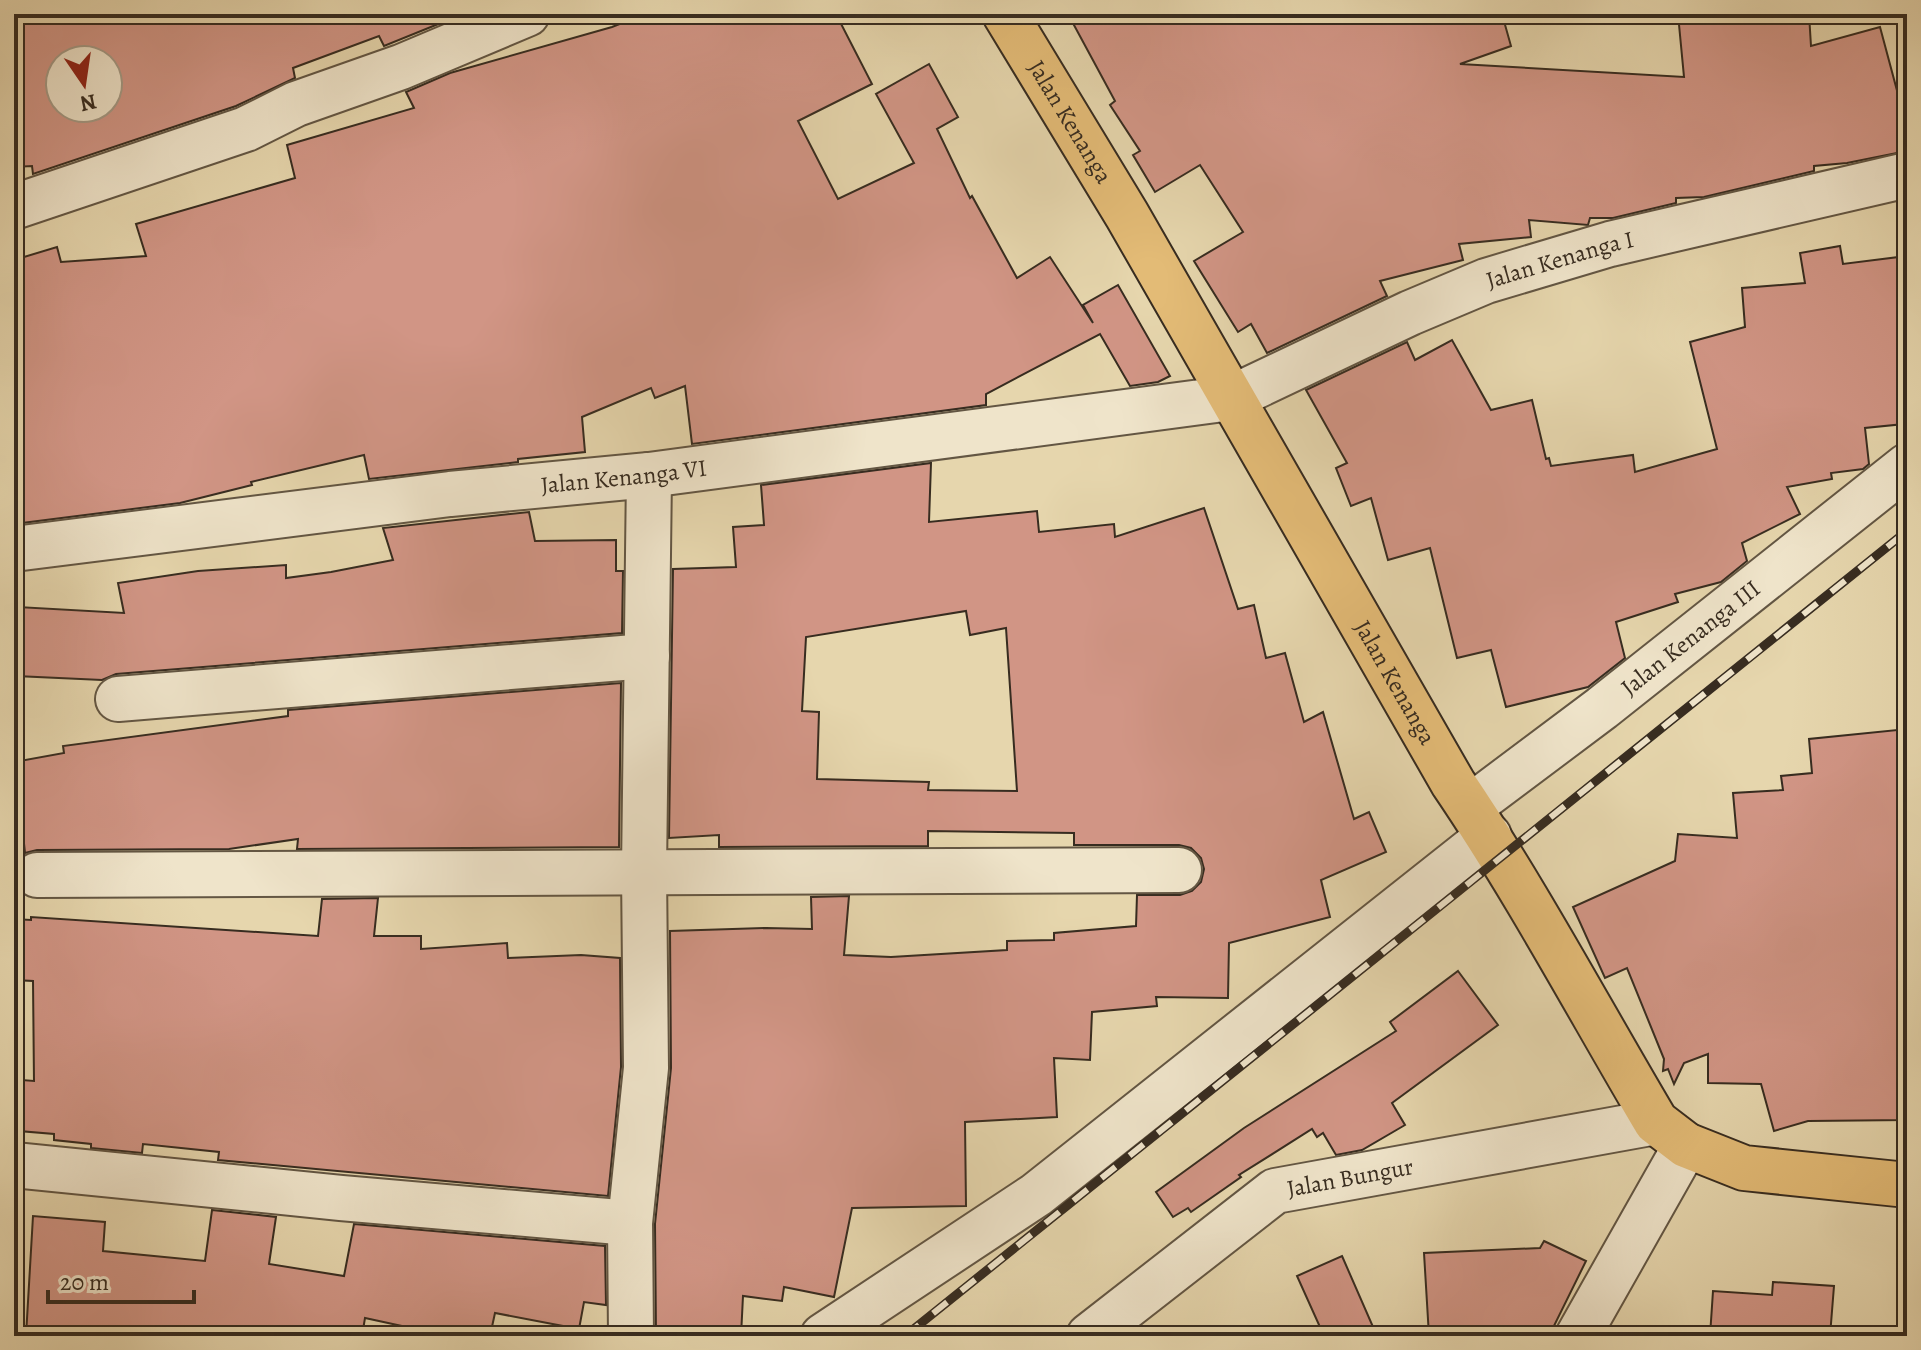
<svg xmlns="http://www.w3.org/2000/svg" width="1921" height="1350" viewBox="0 0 1921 1350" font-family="Alegreya,serif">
<rect width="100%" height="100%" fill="#e6d6ad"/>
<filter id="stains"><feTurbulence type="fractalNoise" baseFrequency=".0025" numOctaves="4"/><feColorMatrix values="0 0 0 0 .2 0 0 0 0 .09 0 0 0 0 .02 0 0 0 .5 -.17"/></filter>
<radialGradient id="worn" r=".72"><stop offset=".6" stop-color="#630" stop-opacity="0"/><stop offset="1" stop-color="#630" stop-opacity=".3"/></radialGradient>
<g fill="#d19585" stroke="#372c20" stroke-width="2" fill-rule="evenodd">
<path d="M 14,14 L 463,14 L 384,46 L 379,36 L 293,68 L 295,78 L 236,106 L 33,174 L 32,166 L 14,167 ZM 60,60 L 108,60 L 108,108 L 60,108 Z"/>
<path d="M 645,14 L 836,14 L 872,84 L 798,121 L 838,199 L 914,163 L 876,94 L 929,64 L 958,117 L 937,129 L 970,198 L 972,196 L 1017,278 L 1050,257 L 1093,323 L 1083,305 L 1118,285 L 1170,376 L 1158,382 L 1130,386 L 1100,334 L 986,394 L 986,405 L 692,444 L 685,386 L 655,398 L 651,388 L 582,417 L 585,452 L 518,459 L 518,462 L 369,479 L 364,455 L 251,482 L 252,485 L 180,503 L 14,524 L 14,260 L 57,247 L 61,262 L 146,256 L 136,224 L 295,178 L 287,145 L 414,108 L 406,92 L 450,73 L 612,27 Z"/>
<path d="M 1068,14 L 1502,14 L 1511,46 L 1460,64 L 1684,77 L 1678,14 L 1809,14 L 1811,46 L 1880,27 L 1907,128 L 1907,151 L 1847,163 L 1814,166 L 1814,171 L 1704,197 L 1676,198 L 1676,203 L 1613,218 L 1590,218 L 1588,225 L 1529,220 L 1531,237 L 1459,244 L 1463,260 L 1380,281 L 1387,296 L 1267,353 L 1251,324 L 1238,332 L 1194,261 L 1243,232 L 1200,165 L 1155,192 L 1133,155 L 1140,151 L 1110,105 L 1115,101 Z"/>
<path d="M 1840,246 L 1843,264 L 1907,256 L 1907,366 L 1899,367 L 1904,424 L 1865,428 L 1869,464 L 1863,469 L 1831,473 L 1832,479 L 1787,487 L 1800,514 L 1742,543 L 1747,561 L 1721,582 L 1675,594 L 1678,602 L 1616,622 L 1625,658 L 1588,687 L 1506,707 L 1491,650 L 1457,658 L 1430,548 L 1388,560 L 1371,498 L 1351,506 L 1336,468 L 1347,463 L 1306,390 L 1407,342 L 1415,360 L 1452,340 L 1491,410 L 1532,400 L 1546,459 L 1549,458 L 1551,466 L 1633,455 L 1635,472 L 1717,449 L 1690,342 L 1745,327 L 1742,288 L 1805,283 L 1800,253 Z"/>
<path d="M 931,463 L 929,522 L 1037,511 L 1039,532 L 1114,524 L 1115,537 L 1204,508 L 1238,609 L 1254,605 L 1266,658 L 1285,653 L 1304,722 L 1323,712 L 1354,819 L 1369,812 L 1386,852 L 1321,880 L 1330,917 L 1229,943 L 1228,998 L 1156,997 L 1157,1006 L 1092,1012 L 1090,1060 L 1054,1058 L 1057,1117 L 965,1122 L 966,1206 L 852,1208 L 834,1297 L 784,1287 L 782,1301 L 743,1296 L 741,1336 L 656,1336 L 655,1224 L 671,1068 L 670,931 L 766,928 L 812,929 L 811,897 L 849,896 L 844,955 L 891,957 L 1007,950 L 1007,941 L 1054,940 L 1054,933 L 1136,926 L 1137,895 L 1180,895 L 1192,891 L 1201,882 L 1204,869 L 1201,858 L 1191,848 L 1179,845 L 1074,845 L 1074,833 L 928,831 L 928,846 L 719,847 L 719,835 L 669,838 L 673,569 L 736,567 L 733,527 L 764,525 L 761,485 ZM 966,611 L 970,635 L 1006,628 L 1017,791 L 928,790 L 929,782 L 817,779 L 819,712 L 802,711 L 806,637 Z"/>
<path d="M 529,512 L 535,541 L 616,540 L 616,571 L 623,571 L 622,633 L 116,674 L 102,680 L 16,676 L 18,607 L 124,613 L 118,583 L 198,571 L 286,565 L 286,578 L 331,572 L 393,560 L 383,528 Z"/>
<path d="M 621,683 L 619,847 L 297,849 L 298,839 L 229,849 L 37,850 L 25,853 L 21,815 L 14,816 L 14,762 L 64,753 L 63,746 L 288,716 L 288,710 Z"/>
<path d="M 1907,729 L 1907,1120 L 1808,1121 L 1774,1131 L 1761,1084 L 1708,1083 L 1708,1054 L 1684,1063 L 1674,1084 L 1668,1069 L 1663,1071 L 1664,1059 L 1627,968 L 1605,978 L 1573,907 L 1675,861 L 1678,834 L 1737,838 L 1733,793 L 1783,790 L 1781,776 L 1812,773 L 1809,739 Z"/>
<path d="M 378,898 L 374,936 L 421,936 L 421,949 L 507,943 L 508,958 L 581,955 L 620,958 L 621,1067 L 608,1196 L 218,1160 L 219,1152 L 143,1144 L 142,1153 L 91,1148 L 91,1144 L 54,1140 L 54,1134 L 19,1131 L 22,1080 L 34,1081 L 33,981 L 14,980 L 14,919 L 31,920 L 31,917 L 318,936 L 322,899 Z"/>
<path d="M 1458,971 L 1498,1025 L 1392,1103 L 1405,1125 L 1362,1150 L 1336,1155 L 1323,1133 L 1317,1137 L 1312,1129 L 1239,1175 L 1241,1177 L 1191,1212 L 1188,1208 L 1173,1217 L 1156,1192 L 1244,1128 L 1396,1031 L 1390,1022 Z"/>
<path d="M 212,1210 L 276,1217 L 269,1264 L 344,1276 L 354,1224 L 605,1246 L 606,1305 L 584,1302 L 579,1329 L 495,1313 L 490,1336 L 448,1336 L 365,1318 L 362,1336 L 26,1336 L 33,1216 L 105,1222 L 103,1251 L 205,1261 Z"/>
<path d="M 1544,1241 L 1586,1261 L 1549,1336 L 1429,1336 L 1424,1253 L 1540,1248 Z"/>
<path d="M 1342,1256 L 1377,1336 L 1324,1336 L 1297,1276 Z"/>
<path d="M 1773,1282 L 1834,1286 L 1830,1336 L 1710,1336 L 1713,1291 L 1772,1295 Z"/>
</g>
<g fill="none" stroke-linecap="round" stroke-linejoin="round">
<g stroke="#635643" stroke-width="48">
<g id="minor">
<path d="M 14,207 L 246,129 L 296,104 L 401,67 L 527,14"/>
<path id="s1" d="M 14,549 L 450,494 L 649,475 L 1231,398 L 1410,313 L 1486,281 L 1610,244 L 1907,175"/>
<path d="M 118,699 L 647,656"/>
<path id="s2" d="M 1470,807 L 1602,708 L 1907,466"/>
<path d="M 37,875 L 1179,870"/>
<path d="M 14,1165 L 341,1198 L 630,1223"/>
<path d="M 631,1336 L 630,1223 L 646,1068 L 644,871 L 649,475"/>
<path d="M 823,1336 L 1036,1195 L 1489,836"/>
<path id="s3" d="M 1089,1336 L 1275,1191 L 1656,1122"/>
<path d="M 1578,1336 L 1686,1145"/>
</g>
</g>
<g stroke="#372c20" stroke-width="48">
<g id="major">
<path id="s4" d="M 1005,14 L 1127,215 L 1453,783 C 1527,892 1589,1009 1656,1122 L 1686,1145 L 1744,1168 L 1907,1185"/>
</g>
</g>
<use href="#minor" stroke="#efe4ca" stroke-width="44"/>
<use href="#major" stroke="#e3bb76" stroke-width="44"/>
<g stroke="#372c20" stroke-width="9">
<path id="rail" d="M 905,1336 L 1907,531"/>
</g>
<use href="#rail" stroke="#efe4ca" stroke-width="6" stroke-dasharray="18" stroke-linecap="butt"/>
</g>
<g text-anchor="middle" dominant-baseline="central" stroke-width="8" stroke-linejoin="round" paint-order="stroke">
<g font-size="24" fill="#372c20" stroke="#efe4ca">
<text stroke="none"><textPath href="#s4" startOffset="126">Jalan Kenanga</textPath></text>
<text stroke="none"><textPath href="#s1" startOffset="1584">Jalan Kenanga I</textPath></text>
<text stroke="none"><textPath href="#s1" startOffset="614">Jalan Kenanga VI</textPath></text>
<text stroke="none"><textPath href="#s2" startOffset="278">Jalan Kenanga III</textPath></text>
<text stroke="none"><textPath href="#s4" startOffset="774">Jalan Kenanga</textPath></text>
<text stroke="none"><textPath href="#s3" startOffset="312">Jalan Bungur</textPath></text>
</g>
</g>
<rect width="1921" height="1350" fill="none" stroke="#e6d6ad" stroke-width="48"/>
<rect x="16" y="16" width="1889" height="1318" fill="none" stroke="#372c20" stroke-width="4"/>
<rect x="24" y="24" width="1873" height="1302" fill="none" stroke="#372c20" stroke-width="2"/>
<g transform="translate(84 84) rotate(167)"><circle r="38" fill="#efe4ca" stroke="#a59a86" stroke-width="2"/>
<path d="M0-6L14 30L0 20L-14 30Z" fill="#8f2418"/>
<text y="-12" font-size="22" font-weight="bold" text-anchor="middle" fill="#372c20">N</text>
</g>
<path d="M48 1290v12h146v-12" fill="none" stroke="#372c20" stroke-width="4"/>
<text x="60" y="1290" font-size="24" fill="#372c20" stroke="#efe4ca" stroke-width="6" paint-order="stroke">20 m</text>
<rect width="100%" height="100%" filter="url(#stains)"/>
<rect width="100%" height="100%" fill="url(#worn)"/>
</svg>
